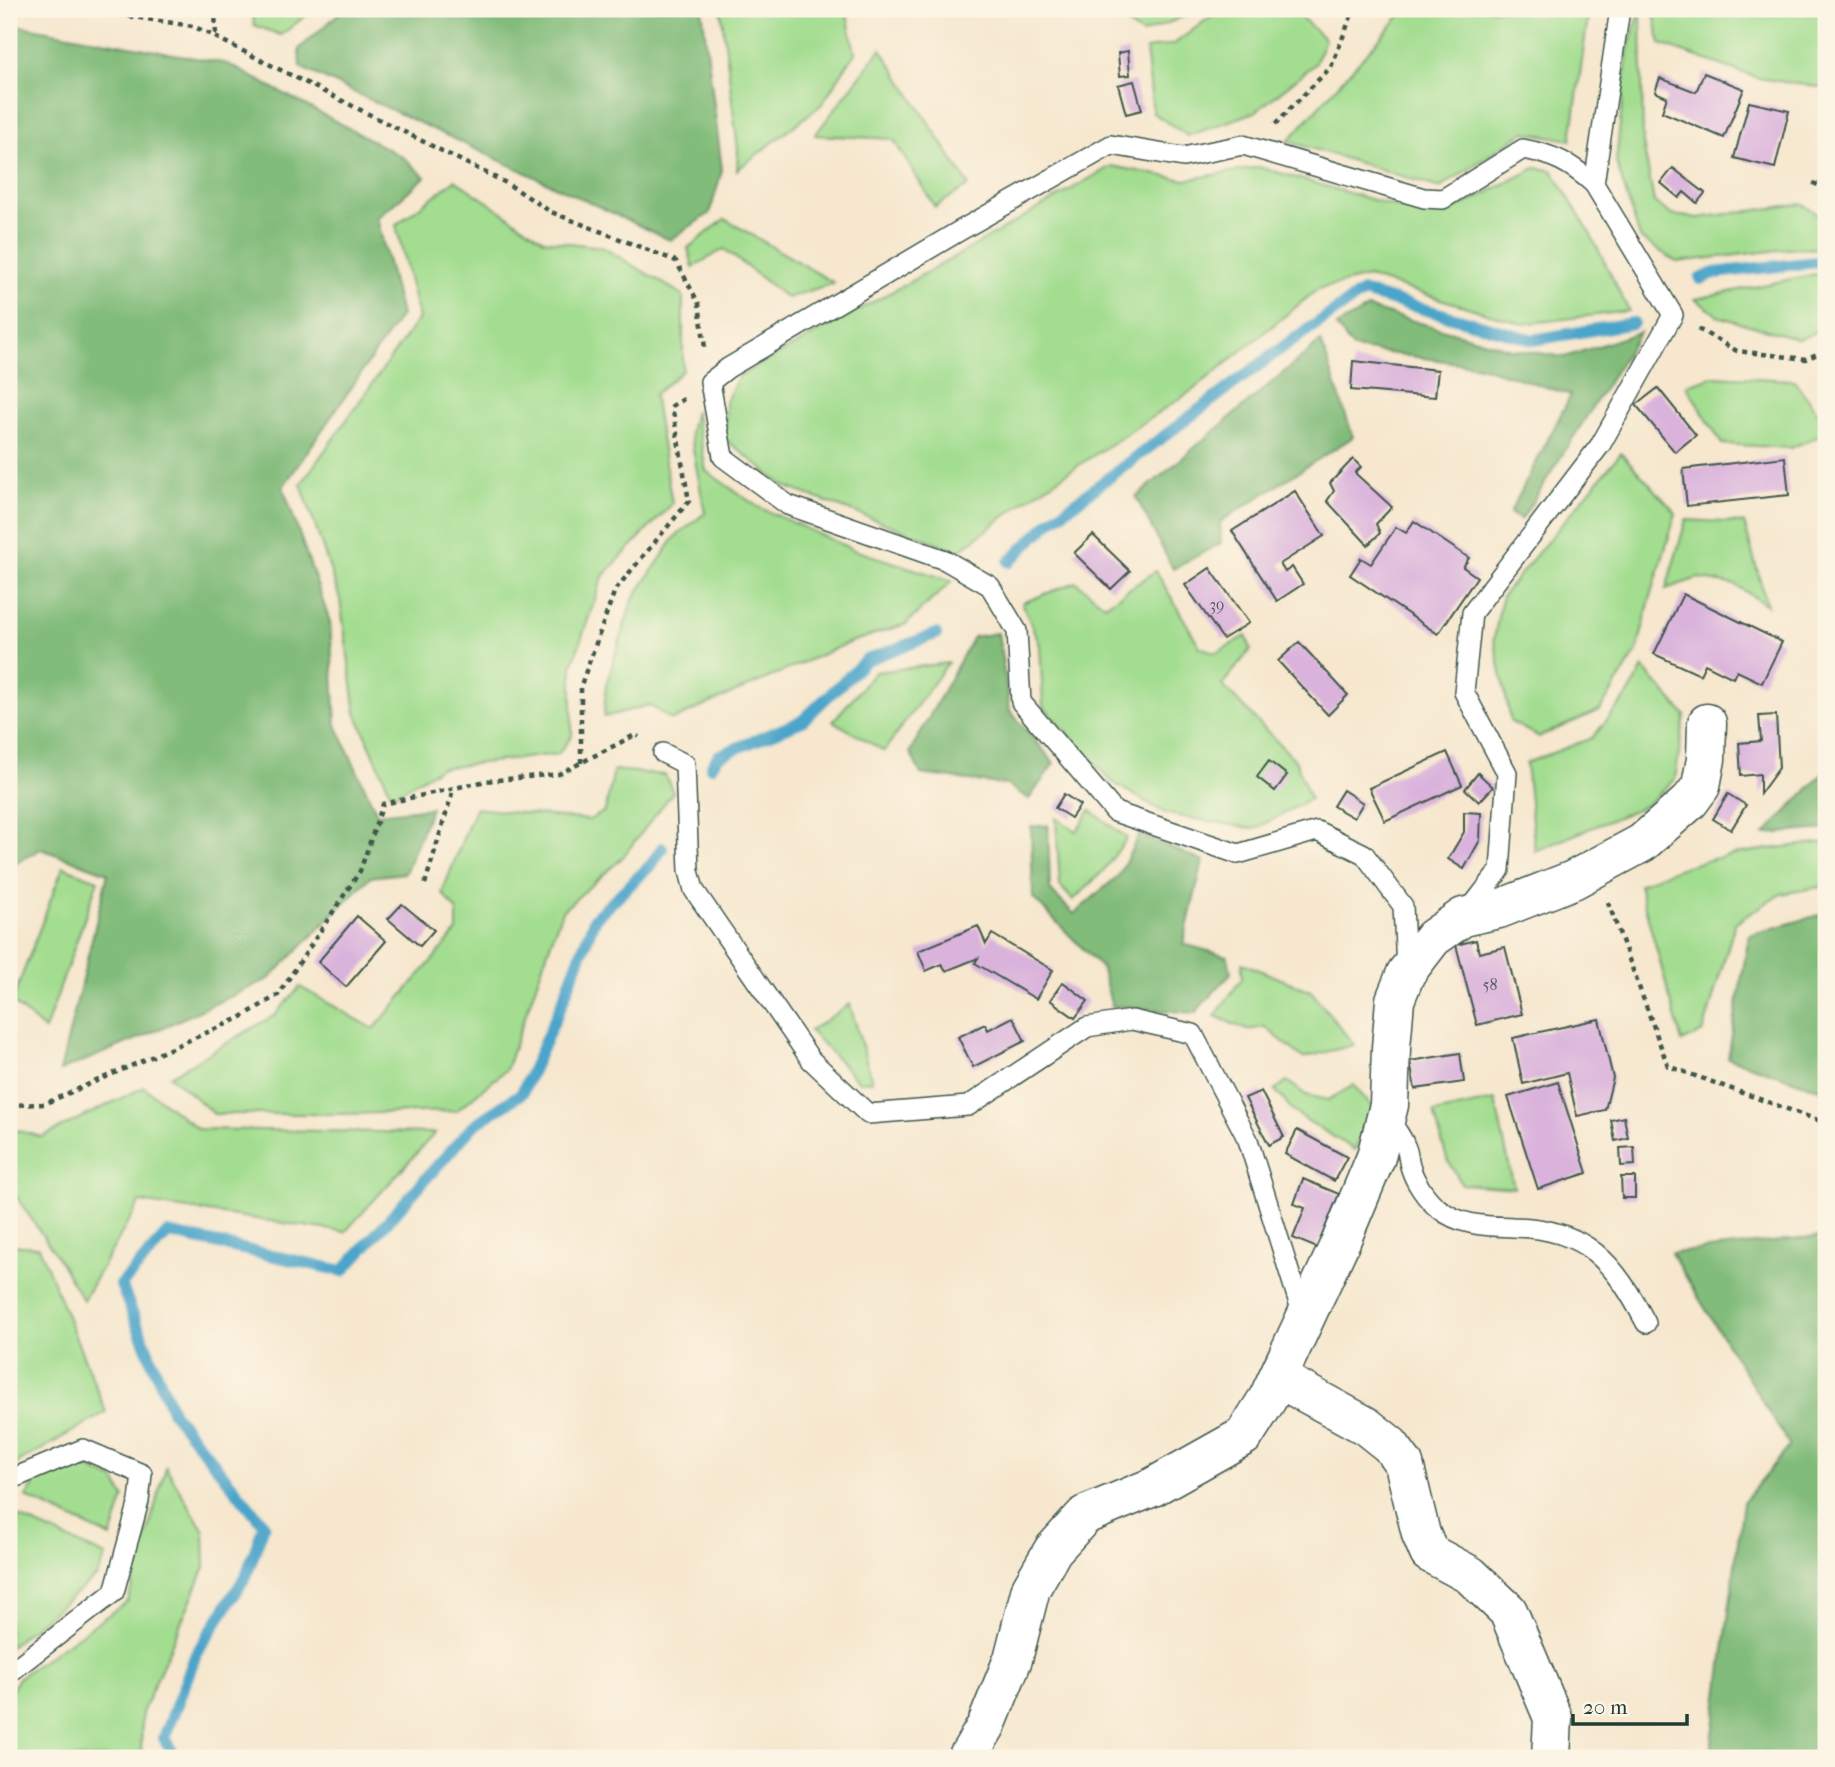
<svg xmlns="http://www.w3.org/2000/svg" width="1835" height="1767" viewBox="0 0 1835 1767" font-family="'IM FELL French Canon',serif">
<rect width="100%" height="100%" fill="#fcf5e5"/>
<filter id="ink" filterUnits="userSpaceOnUse"><feTurbulence type="fractalNoise" baseFrequency=".0143" numOctaves="2"/><feDisplacementMap in="SourceGraphic" scale="14" xChannelSelector="R" yChannelSelector="G"/><feConvolveMatrix kernelMatrix="1 2 1 2 8 2 1 2 1" color-interpolation-filters="sRGB"/></filter>
<filter id="wash" filterUnits="userSpaceOnUse"><feTurbulence type="fractalNoise" baseFrequency=".00686" numOctaves="4" result="noise"/><feDisplacementMap in="SourceGraphic" scale="28" xChannelSelector="R" yChannelSelector="G"/><feGaussianBlur stdDeviation="1.57" result="paint"/><feColorMatrix in="noise" values="0 0 0 0 0 0 0 0 0 0 0 0 0 0 0 0 0 1.4 0 .05"/><feComposite in="paint" operator="in"/></filter>
<g filter="url(#wash)">
<rect width="100%" height="100%" fill="#f6e7ce"/>
<g fill="#a3dd90" stroke="#618d62" stroke-width="2">
<path d="M 252,9 L 314,9 L 281,35 L 254,25 Z"/>
<path d="M 721,9 L 846,9 L 855,53 L 821,105 L 737,170 L 738,150 Z"/>
<path d="M 1105,9 L 1194,9 L 1192,13 L 1142,34 Z"/>
<path d="M 1221,9 L 1292,9 L 1325,39 L 1315,64 L 1255,112 L 1188,136 L 1153,113 L 1146,49 L 1174,44 Z"/>
<path d="M 1406,9 L 1589,9 L 1571,140 L 1524,132 L 1440,188 L 1288,141 Z"/>
<path d="M 1641,9 L 1643,143 L 1654,202 L 1672,215 L 1698,218 L 1801,204 L 1826,218 L 1826,249 L 1797,248 L 1677,262 L 1640,238 L 1616,162 L 1628,48 Z"/>
<path d="M 1653,9 L 1826,9 L 1826,88 L 1758,78 L 1660,44 Z"/>
<path d="M 881,49 L 969,185 L 935,207 L 893,139 L 815,135 Z"/>
<path d="M 1111,166 L 1185,180 L 1259,167 L 1397,207 L 1446,214 L 1535,168 L 1552,170 L 1590,233 L 1629,311 L 1523,324 L 1368,277 L 1318,289 L 1193,390 L 1026,500 L 959,551 L 784,486 L 725,439 L 726,401 L 739,376 L 962,253 Z"/>
<path d="M 455,180 L 544,240 L 602,247 L 683,295 L 683,370 L 654,395 L 672,504 L 603,576 L 572,666 L 572,736 L 558,754 L 440,768 L 392,796 L 356,713 L 340,599 L 301,484 L 419,318 L 396,225 Z"/>
<path d="M 725,219 L 834,283 L 787,298 L 724,249 L 693,267 L 688,248 Z"/>
<path d="M 1826,272 L 1826,327 L 1800,339 L 1720,317 L 1695,299 Z"/>
<path d="M 1715,376 L 1794,380 L 1826,424 L 1826,433 L 1791,448 L 1722,444 L 1686,385 Z"/>
<path d="M 695,411 L 706,471 L 758,507 L 854,550 L 952,581 L 906,624 L 848,643 L 672,720 L 649,705 L 604,717 L 606,685 L 632,601 L 675,537 L 705,513 L 690,433 Z"/>
<path d="M 1621,453 L 1676,513 L 1649,603 L 1637,651 L 1600,710 L 1539,737 L 1511,722 L 1494,639 L 1502,596 Z"/>
<path d="M 1686,520 L 1744,523 L 1767,605 L 1735,585 L 1698,578 L 1666,589 Z"/>
<path d="M 1156,571 L 1200,647 L 1216,653 L 1246,636 L 1251,649 L 1222,685 L 1296,761 L 1310,799 L 1255,829 L 1167,814 L 1112,782 L 1043,706 L 1040,645 L 1022,603 L 1076,582 L 1105,605 Z"/>
<path d="M 948,663 L 884,751 L 833,721 L 875,672 Z"/>
<path d="M 1643,668 L 1685,715 L 1675,779 L 1645,806 L 1535,851 L 1526,763 L 1592,738 L 1628,695 Z"/>
<path d="M 614,770 L 665,775 L 673,792 L 621,859 L 562,911 L 506,1070 L 456,1111 L 343,1114 L 214,1114 L 170,1076 L 275,1015 L 300,987 L 374,1029 L 457,931 L 457,911 L 442,893 L 475,808 L 589,820 L 605,811 Z"/>
<path d="M 1090,810 L 1127,838 L 1103,871 L 1073,900 L 1060,886 L 1056,818 L 1077,831 Z"/>
<path d="M 1826,842 L 1826,886 L 1781,894 L 1735,923 L 1703,1032 L 1682,1042 L 1639,885 C 1695,856 1764,849 1826,842 Z"/>
<path d="M 63,867 L 98,880 L 45,1030 L 12,1002 Z"/>
<path d="M 1242,963 L 1311,991 L 1354,1045 L 1303,1058 L 1265,1027 L 1247,1030 L 1215,1016 L 1242,978 Z"/>
<path d="M 850,1004 L 872,1081 L 859,1082 L 810,1031 Z"/>
<path d="M 1287,1081 L 1306,1095 L 1328,1100 L 1354,1085 L 1373,1109 L 1355,1150 L 1295,1113 L 1275,1090 Z"/>
<path d="M 144,1087 L 198,1129 L 435,1133 L 345,1232 L 140,1202 L 83,1300 L 52,1249 L 9,1186 L 9,1128 L 42,1137 Z"/>
<path d="M 1495,1100 L 1514,1188 L 1462,1184 L 1447,1159 L 1434,1113 Z"/>
<path d="M 9,1245 L 39,1247 L 106,1412 L 9,1468 Z"/>
<path d="M 80,1464 L 115,1480 L 124,1497 L 111,1537 L 26,1497 L 37,1480 Z"/>
<path d="M 166,1467 L 204,1531 L 205,1567 L 142,1713 L 141,1758 L 9,1758 L 9,1697 L 18,1678 L 128,1601 Z"/>
<path d="M 17,1516 L 106,1556 L 97,1576 L 9,1647 L 9,1563 L 15,1558 Z"/>
</g>
<g fill="#82bc7a" stroke="#507c57" stroke-width="2">
<path d="M 344,9 L 702,9 L 722,170 L 710,213 L 670,240 L 300,67 L 299,49 Z"/>
<path d="M 9,24 L 228,64 L 403,157 L 425,177 L 377,218 L 401,315 L 283,487 L 330,622 L 336,725 L 377,814 L 431,808 L 405,873 L 370,877 L 269,979 L 144,1036 L 60,1071 L 108,873 L 41,849 L 9,867 Z"/>
<path d="M 1368,308 L 1511,349 L 1565,357 L 1640,332 L 1521,520 L 1510,513 L 1571,395 L 1480,366 L 1353,348 L 1336,326 Z"/>
<path d="M 1321,341 L 1353,437 L 1220,522 L 1221,543 L 1173,569 L 1136,497 Z"/>
<path d="M 998,633 L 1010,711 L 1054,763 L 1029,799 L 1007,785 L 921,774 L 910,752 L 973,637 Z"/>
<path d="M 1826,770 L 1826,829 L 1765,834 Z"/>
<path d="M 1048,825 L 1050,890 L 1074,914 L 1119,875 L 1139,835 L 1203,861 L 1183,944 L 1227,956 L 1231,973 L 1195,1013 L 1112,1006 L 1101,967 L 1033,898 L 1031,827 Z"/>
<path d="M 1826,913 L 1826,1091 L 1728,1058 L 1749,935 Z"/>
<path d="M 1826,1236 L 1826,1758 L 1710,1758 L 1743,1502 L 1790,1446 L 1671,1253 Z"/>
</g>
<g fill="none" stroke-linecap="round" stroke-linejoin="round">
<g stroke="#4ba4c9" stroke-width="12">
<path d="M 1700,279 L 1714,273 L 1826,261"/>
<path d="M 1009,562 L 1051,521 L 1287,344 L 1363,292 L 1533,340 L 1633,323"/>
<path d="M 711,767 L 718,756 L 802,721 L 866,660 L 936,634"/>
<path d="M 176,1758 L 164,1738 L 196,1654 L 246,1576 L 264,1525 L 173,1413 L 121,1285 L 168,1233 L 343,1271 L 474,1125 L 522,1093 L 562,1003 L 595,918 L 652,864 L 662,848"/>
</g>
</g>
<g id="blocks">
<g fill="#dab3dc">
<path d="M 1128,51 L 1130,75 L 1120,76 L 1118,53 Z"/>
<path d="M 1704,73 L 1744,89 L 1724,138 L 1662,112 L 1667,97 L 1655,92 L 1660,78 L 1696,92 Z"/>
<path d="M 1134,81 L 1142,110 L 1126,114 L 1118,85 Z"/>
<path d="M 1749,102 L 1789,111 L 1775,168 L 1734,158 Z"/>
<path d="M 1673,168 L 1705,193 L 1697,203 L 1684,192 L 1679,198 L 1661,183 Z"/>
<path d="M 1353,361 L 1438,370 L 1435,397 L 1351,390 Z"/>
<path d="M 1658,388 L 1696,435 L 1675,452 L 1636,405 Z"/>
<path d="M 1785,457 L 1789,495 L 1687,506 L 1683,469 Z"/>
<path d="M 1353,459 L 1361,467 L 1355,473 L 1392,507 L 1376,524 L 1380,533 L 1368,545 L 1327,501 L 1334,491 L 1330,483 Z"/>
<path d="M 1295,491 L 1324,536 L 1280,564 L 1285,572 L 1292,567 L 1303,584 L 1277,601 L 1232,531 Z"/>
<path d="M 1414,521 L 1469,558 L 1463,567 L 1477,577 L 1438,634 L 1350,575 L 1361,558 L 1371,564 L 1396,527 L 1406,533 Z"/>
<path d="M 1093,535 L 1130,571 L 1111,589 L 1074,553 Z"/>
<path d="M 1210,568 L 1249,623 L 1223,639 L 1185,585 Z"/>
<path d="M 1683,594 L 1782,642 L 1762,683 L 1737,671 L 1733,678 L 1705,664 L 1700,675 L 1654,654 Z"/>
<path d="M 1299,642 L 1348,695 L 1328,715 L 1278,661 Z"/>
<path d="M 1776,715 L 1779,768 L 1760,794 L 1760,774 L 1741,776 L 1739,743 L 1761,741 L 1759,716 Z"/>
<path d="M 1447,752 L 1462,785 L 1385,821 L 1369,788 Z"/>
<path d="M 1269,761 L 1287,775 L 1275,791 L 1257,777 Z"/>
<path d="M 1478,773 L 1493,787 L 1479,802 L 1465,789 Z"/>
<path d="M 1343,790 L 1363,803 L 1354,818 L 1333,806 Z"/>
<path d="M 1064,794 L 1080,805 L 1071,818 L 1055,808 Z"/>
<path d="M 1728,794 L 1746,805 L 1731,830 L 1713,819 Z"/>
<path d="M 1464,812 L 1481,813 L 1480,840 L 1464,869 L 1448,859 L 1464,832 Z"/>
<path d="M 402,904 L 434,930 L 420,946 L 388,919 Z"/>
<path d="M 357,916 L 386,941 L 346,987 L 318,962 Z"/>
<path d="M 978,926 L 986,944 L 992,934 L 1053,970 L 1036,999 L 975,963 L 978,958 L 946,971 L 942,964 L 926,971 L 918,951 Z"/>
<path d="M 1476,940 L 1479,953 L 1505,947 L 1522,1014 L 1477,1025 L 1456,945 Z"/>
<path d="M 1063,982 L 1088,1001 L 1075,1018 L 1050,1000 Z"/>
<path d="M 1013,1017 L 1025,1041 L 973,1067 L 958,1037 L 985,1024 L 988,1030 Z"/>
<path d="M 1599,1019 L 1613,1078 L 1605,1110 L 1577,1116 L 1567,1073 L 1523,1084 L 1513,1038 Z"/>
<path d="M 1460,1053 L 1464,1082 L 1415,1089 L 1410,1061 Z"/>
<path d="M 1558,1082 L 1587,1173 L 1538,1189 L 1508,1097 Z"/>
<path d="M 1261,1091 L 1284,1137 L 1269,1145 L 1245,1098 Z"/>
<path d="M 1624,1117 L 1628,1138 L 1615,1141 L 1611,1120 Z"/>
<path d="M 1297,1130 L 1347,1157 L 1334,1181 L 1285,1154 Z"/>
<path d="M 1634,1147 L 1635,1165 L 1621,1166 L 1620,1148 Z"/>
<path d="M 1621,1177 L 1635,1177 L 1635,1198 L 1622,1198 Z"/>
<path d="M 1303,1179 L 1339,1194 L 1317,1248 L 1293,1238 L 1305,1208 L 1294,1204 Z"/>
</g>
</g>
</g>
<g filter="url(#ink)">
<use href="#blocks" fill-opacity="0" stroke="#3f564b" stroke-width="2"/>
<g fill="none" stroke-linecap="round" stroke-linejoin="round">
<g stroke="#3f564b" stroke-width="22">
<g id="service">
<path d="M 663,753 L 685,764 L 689,871 L 694,890 L 811,1060 L 868,1114 L 968,1106 L 1087,1027 L 1132,1020 L 1193,1034 L 1248,1140 L 1303,1316"/>
<path d="M 1466,914 L 1500,870 L 1507,773 L 1464,692 L 1472,613 L 1601,444 L 1673,315 L 1594,184 L 1620,9"/>
<path d="M 1406,968 L 1403,906 L 1364,854 L 1317,831 L 1238,854 L 1115,812 L 1021,702 L 1017,631 L 990,586 L 945,560 L 788,505 L 723,457 L 710,382 L 728,368 L 961,230 L 1111,145 L 1183,157 L 1243,145 L 1424,198 L 1443,199 L 1523,149 C 1555,155 1570,163 1594,184"/>
<path d="M 1386,1117 C 1394,1127 1402,1136 1406,1148 C 1409,1155 1408,1162 1411,1169 C 1415,1182 1427,1200 1438,1208 C 1460,1226 1486,1226 1513,1227 C 1586,1228 1615,1263 1646,1323"/>
<path d="M 9,1480 L 83,1449 L 142,1474 L 139,1501 L 114,1592 L 9,1673"/>
</g>
</g>
<g stroke="#3f564b" stroke-width="41">
<g id="minor">
<path d="M 1278,1378 L 1366,1426 L 1390,1445 L 1404,1464 L 1421,1534 L 1429,1553 L 1470,1575 L 1508,1611 L 1553,1718 L 1551,1758"/>
<path d="M 967,1758 L 986,1726 L 1013,1659 L 1031,1588 L 1053,1550 L 1085,1515 L 1153,1487 L 1244,1436 L 1268,1398 L 1341,1241 L 1376,1157 L 1389,1105 L 1391,1048 L 1395,1000 L 1406,973 L 1433,938 L 1463,917 L 1499,909 L 1573,880 L 1642,843 L 1690,801 L 1701,786 L 1706,759 L 1707,723"/>
</g>
</g>
<g stroke="#3f564b" stroke-width="4.5" stroke-dasharray="5 5" stroke-linecap="butt">
<path d="M 79,9 L 193,26 L 508,184 L 551,212 L 676,261 L 699,304 L 705,348"/>
<path d="M 215,9 L 216,37"/>
<path d="M 1275,124 L 1331,67 L 1354,9"/>
<path d="M 1813,183 L 1826,188"/>
<path d="M 1698,329 L 1737,351 L 1806,359 L 1826,350"/>
<path d="M 581,763 L 581,685 L 615,590 L 689,501 L 672,406 L 684,399"/>
<path d="M 425,884 L 453,790"/>
<path d="M 1608,902 L 1668,1066 L 1826,1123"/>
<path d="M 9,1105 L 44,1104 L 240,1018 L 278,995 L 360,871 L 383,804 L 486,781 L 559,774 L 635,735 L 639,737"/>
</g>
<use href="#service" stroke="#fff" stroke-width="19"/>
<use href="#minor" stroke="#fff" stroke-width="38"/>
</g>
</g>
<g text-anchor="middle" dominant-baseline="central" stroke-width="6" stroke-linejoin="round" paint-order="stroke">
<g font-size="16" fill="#4e5a5e">
<text x="1217" y="604">39</text>
<text x="1490" y="984">58</text>
</g>
</g>
<rect width="1835" height="1767" fill="none" stroke="#fcf5e5" stroke-width="35"/>
<path d="M1573 1714v10h114v-10" fill="none" stroke="#1f3d34" stroke-width="3.5"/>
<text x="1583" y="1714" font-size="21" fill="#1f3d34" stroke="#fcf5e5" stroke-width="5" paint-order="stroke">20 m</text>
</svg>
